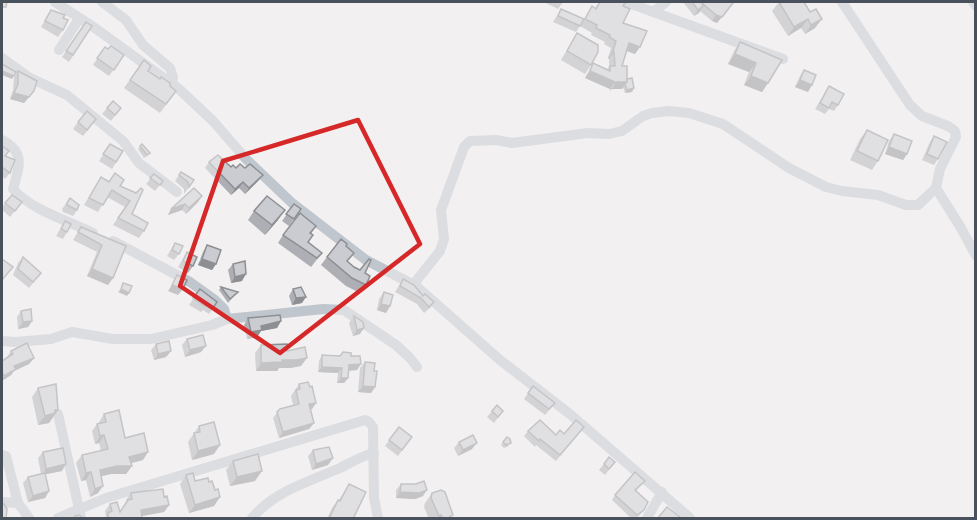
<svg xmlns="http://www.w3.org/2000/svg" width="977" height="520" viewBox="0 0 977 520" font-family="'Fira Sans Condensed',sans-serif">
<rect width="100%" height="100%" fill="#f2f0f0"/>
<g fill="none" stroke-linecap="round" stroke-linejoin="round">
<g stroke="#bfc6ce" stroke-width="10">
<path d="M 55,2 L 95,28 L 179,89 L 213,121 L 246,159 L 292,203 L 366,260 L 416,286 L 500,360 L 571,415 L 690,518"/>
<path d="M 102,2 L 126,20 L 143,45 L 170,68 L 173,77 L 172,84"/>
<path d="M 626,2 L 783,59"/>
<path d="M 973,2 L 976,6"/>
<path d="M 653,12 L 666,2"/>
<path d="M 59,50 L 79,19"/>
<path d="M 2,58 L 30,78 L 67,95 L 123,141 L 139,163 L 177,192"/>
<path d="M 2,140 C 26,153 19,167 13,189 C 33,211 67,220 93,233"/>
<path d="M 936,188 L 961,228 L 976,256"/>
<path d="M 113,241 L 190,282 L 215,300 L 224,309 L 227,319 L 323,309 L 344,310 L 396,345 L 410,358 L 417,367"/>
<path d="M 413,285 L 440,251 L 444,239 L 441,210 L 464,147 L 470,141 L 496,140 L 512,143 L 588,133 L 609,134 L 622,131 L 643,116 L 652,113 L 669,111 L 689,113 L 723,124 L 789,168 L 826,187 L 842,191 L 878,195 L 906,205 L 918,205 L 936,188 L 940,169 L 956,137 L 955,131 L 948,126 L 922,116 L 910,105 L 842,2"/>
<path d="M 2,341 L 16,342 L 51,339 L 72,332 L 113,339 L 151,339 L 212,325 L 227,319"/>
<path d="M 58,414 L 81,518"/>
<path d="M 2,455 L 6,456 L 18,503 L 29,518"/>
<path d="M 2,502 L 18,503"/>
<path d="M 58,518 L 106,498 L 365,420 L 369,422 L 373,427 L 374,498 L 378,518"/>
<path d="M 252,518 C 275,491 308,482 340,468 C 352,462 361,456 374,453"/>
<path d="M 647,518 L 662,492"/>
</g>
</g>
<g fill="#aeafb5">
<path d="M 544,2 L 563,2 L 558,9 Z"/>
<path d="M 599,2 L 622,2 L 623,6 L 623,23 L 635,54 L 627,51 L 622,66 L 632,92 L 625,93 L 623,87 L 622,89 L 612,89 L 610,91 L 610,89 L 585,78 L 593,63 L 607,70 L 609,66 L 609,59 L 608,58 L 611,48 L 604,44 L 605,42 L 591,35 L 592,33 L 580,26 L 592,6 L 595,8 Z"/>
<path d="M 683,2 L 732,2 L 733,3 L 717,23 L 712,21 L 700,11 L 694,16 Z"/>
<path d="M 779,2 L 804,2 L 815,28 L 805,34 L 801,28 L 788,36 L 772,11 Z"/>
<path d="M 561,9 L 580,26 L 576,32 L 553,22 Z"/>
<path d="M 51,10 L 63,18 L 63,30 L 58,37 L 41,27 Z"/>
<path d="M 86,22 L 92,26 L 69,62 L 62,57 Z"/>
<path d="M 577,33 L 591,65 L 585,74 L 561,60 Z"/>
<path d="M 740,42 L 768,83 L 762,92 L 744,85 L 749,72 L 728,64 L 734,51 Z"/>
<path d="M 105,47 L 124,55 L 109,76 L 93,65 Z"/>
<path d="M 144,60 L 148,71 L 176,91 L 160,113 L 124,88 Z"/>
<path d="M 804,70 L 808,92 L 795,87 L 800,76 Z"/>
<path d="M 18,71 L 34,91 L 24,103 L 10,99 L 13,90 L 14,78 Z"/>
<path d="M 829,86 L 838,105 L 834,111 L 829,109 L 825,114 L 815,109 Z"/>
<path d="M 107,108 L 121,108 L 111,121 L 102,114 Z"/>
<path d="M 78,122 L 92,125 L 83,136 L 73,129 Z"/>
<path d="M 867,130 L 878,161 L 872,170 L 850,160 L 860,139 Z"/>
<path d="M 894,134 L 907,154 L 903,160 L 885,154 L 889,141 Z"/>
<path d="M 934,136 L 938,159 L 934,165 L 922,160 L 930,142 Z"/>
<path d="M 110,144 L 123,151 L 112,169 L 99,161 Z"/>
<path d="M 2,146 L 10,173 L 5,179 L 2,176 Z"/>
<path d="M 140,146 L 147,156 L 144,158 L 138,149 Z"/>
<path d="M 209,162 L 236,168 L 245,168 L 263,175 L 258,181 L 245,194 L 239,188 L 231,195 L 205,168 Z"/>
<path d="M 181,172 L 194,180 L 184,194 L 184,189 L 175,181 Z"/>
<path d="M 154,174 L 163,181 L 155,191 L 146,184 Z"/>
<path d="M 101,177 L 136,193 L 132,214 L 144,231 L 139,238 L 113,225 L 125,207 L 107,197 L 98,212 L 84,205 Z"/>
<path d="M 202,196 L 198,202 L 186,214 L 182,210 L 168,215 L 171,209 Z"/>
<path d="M 70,198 L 77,210 L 73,216 L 63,212 L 62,209 Z"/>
<path d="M 22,202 L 10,217 L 2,210 L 2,208 L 5,203 Z"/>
<path d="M 294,204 L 301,209 L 289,226 L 282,221 Z"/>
<path d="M 254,211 L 278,220 L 265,235 L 248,220 Z"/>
<path d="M 65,221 L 67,232 L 63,239 L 56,236 Z"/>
<path d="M 316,226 L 311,234 L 308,242 L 322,253 L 311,267 L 278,243 L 283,235 Z"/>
<path d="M 81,227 L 126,246 L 108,285 L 87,276 L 97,252 L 73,240 Z"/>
<path d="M 175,243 L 179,254 L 174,260 L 167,256 Z"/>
<path d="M 207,245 L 216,264 L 212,270 L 198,265 L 203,252 Z"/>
<path d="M 346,246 L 347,262 L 354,267 L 365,273 L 366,285 L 360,293 L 346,286 L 321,265 L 327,257 Z"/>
<path d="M 187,252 L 193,266 L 188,273 L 178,267 Z"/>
<path d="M 23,257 L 41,273 L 29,288 L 13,275 L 18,263 Z"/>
<path d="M 233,264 L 242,281 L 231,283 L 228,270 Z"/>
<path d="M 403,279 L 423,296 L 434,302 L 430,308 L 424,313 L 417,304 L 395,292 Z"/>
<path d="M 221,287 L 235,295 L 228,303 L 219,290 Z"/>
<path d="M 200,289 L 217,302 L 209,314 L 203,310 L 201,312 L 189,305 Z"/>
<path d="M 293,289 L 302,303 L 292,305 L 289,296 Z"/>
<path d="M 384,292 L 390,306 L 386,313 L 377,310 L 379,299 Z"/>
<path d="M 21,311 L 32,321 L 28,327 L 18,329 L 17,317 Z"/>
<path d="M 354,316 L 360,334 L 353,336 L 349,323 Z"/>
<path d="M 248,318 L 281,321 L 277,328 L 261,331 L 257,337 L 247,339 L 244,325 Z"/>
<path d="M 187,339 L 201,352 L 185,357 L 182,345 Z"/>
<path d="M 156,344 L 171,351 L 166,357 L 154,360 L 151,350 Z"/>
<path d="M 261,345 L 287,351 L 301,366 L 290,368 L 279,368 L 277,371 L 256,371 L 255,353 Z"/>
<path d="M 11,351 L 34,358 L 29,364 L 14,371 L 11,375 L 2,381 L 2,361 L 7,357 Z"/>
<path d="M 322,355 L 351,356 L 357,370 L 348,371 L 348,378 L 344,383 L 337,383 L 338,373 L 318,372 L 319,361 Z"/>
<path d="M 365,362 L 374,371 L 375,387 L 371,393 L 358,392 L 360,368 Z"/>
<path d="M 299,384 L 310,387 L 316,403 L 312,409 L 310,409 L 314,423 L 309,429 L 279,438 L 273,418 L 280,409 L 293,405 L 291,396 Z"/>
<path d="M 533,386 L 555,403 L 545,415 L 524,399 Z"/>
<path d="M 38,388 L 58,410 L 49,423 L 38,425 L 32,397 Z"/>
<path d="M 492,411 L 503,411 L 494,423 L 487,417 Z"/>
<path d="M 104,414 L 125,438 L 143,460 L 131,463 L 132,466 L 126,474 L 111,474 L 101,476 L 98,493 L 90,497 L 86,480 L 81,481 L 76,463 L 82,455 L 101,451 L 99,443 L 95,444 L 92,431 L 97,424 L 99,423 L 99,422 Z"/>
<path d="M 199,426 L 214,454 L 192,460 L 188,442 Z"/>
<path d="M 399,427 L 412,437 L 398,456 L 385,446 Z"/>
<path d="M 584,427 L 556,461 L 536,445 L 535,447 L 524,436 L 528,431 L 556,435 L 564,434 Z"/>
<path d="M 459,442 L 472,449 L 458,456 L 454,448 Z"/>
<path d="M 503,442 L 509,446 L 504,448 L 501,445 Z"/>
<path d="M 313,450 L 333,458 L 328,465 L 312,470 L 308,456 Z"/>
<path d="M 43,452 L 62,471 L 45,474 L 49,491 L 45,498 L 28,502 L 23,483 L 28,477 L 41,474 L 38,458 Z"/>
<path d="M 233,461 L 255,481 L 230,486 L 226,470 Z"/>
<path d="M 615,462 L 605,475 L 599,470 L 604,464 Z"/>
<path d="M 186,475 L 195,481 L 209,482 L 220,497 L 214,506 L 189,513 L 180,484 Z"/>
<path d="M 645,481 L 636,491 L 644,510 L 636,519 L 632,519 L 612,500 L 615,495 Z"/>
<path d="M 349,484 L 353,519 L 327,519 L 332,508 L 338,500 L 339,500 Z"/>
<path d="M 401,484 L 423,496 L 415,499 L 396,498 L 396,490 Z"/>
<path d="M 131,493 L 164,497 L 169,505 L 164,512 L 142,516 L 142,519 L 104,519 L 106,516 L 105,511 L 110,504 L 120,512 L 127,502 L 126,500 Z"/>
<path d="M 432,493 L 451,519 L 429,519 L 424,507 L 425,503 Z"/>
</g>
<g fill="#8d8f93">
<path d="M 733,3 L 717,23 L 712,21 L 716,15 Z"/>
<path d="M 703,6 L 699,13 L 694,16 L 698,10 Z"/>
<path d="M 808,19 L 801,28 L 788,36 L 794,27 Z"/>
<path d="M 822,19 L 815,28 L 805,34 L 811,25 Z"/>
<path d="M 629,43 L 640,47 L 635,54 L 624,50 Z"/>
<path d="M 613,51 L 614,52 L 609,59 L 608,58 Z"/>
<path d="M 735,54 L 756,63 L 749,72 L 728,64 Z"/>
<path d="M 2,71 L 14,76 L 12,79 L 2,75 Z"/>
<path d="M 590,71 L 615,82 L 610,89 L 585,78 Z"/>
<path d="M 751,76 L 768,83 L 762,92 L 744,85 Z"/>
<path d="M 800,80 L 812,85 L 808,92 L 795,87 Z"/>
<path d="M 617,82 L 627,82 L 622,89 L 612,89 L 610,91 Z"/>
<path d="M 634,88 L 632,92 L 625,93 L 627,90 Z"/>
<path d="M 34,91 L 24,103 L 10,99 L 14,93 Z"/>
<path d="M 889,147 L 907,154 L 903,160 L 885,154 Z"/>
<path d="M 263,175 L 258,181 L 245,194 L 249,188 Z"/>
<path d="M 243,182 L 239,188 L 231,195 L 235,189 Z"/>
<path d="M 202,196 L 198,202 L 186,214 L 189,208 Z"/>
<path d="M 185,204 L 182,210 L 168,215 L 171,209 Z"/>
<path d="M 285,210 L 278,220 L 265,235 L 272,225 Z"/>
<path d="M 202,259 L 216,264 L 212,270 L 198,265 Z"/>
<path d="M 92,269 L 113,278 L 108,285 L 87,276 Z"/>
<path d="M 246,274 L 242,281 L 231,283 L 235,277 Z"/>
<path d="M 172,285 L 183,289 L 178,295 L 168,291 Z"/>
<path d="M 121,289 L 129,293 L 127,296 L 118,292 Z"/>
<path d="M 306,297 L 302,303 L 292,305 L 296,298 Z"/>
<path d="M 381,304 L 390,306 L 386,313 L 377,310 Z"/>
<path d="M 32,321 L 28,327 L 18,329 L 23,322 Z"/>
<path d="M 281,321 L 277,328 L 261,331 L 257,337 L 247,339 L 251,332 L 261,326 Z"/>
<path d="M 364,328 L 360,334 L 353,336 L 357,330 Z"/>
<path d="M 206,346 L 201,352 L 185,357 L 190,350 Z"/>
<path d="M 171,351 L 166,357 L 154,360 L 158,354 Z"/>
<path d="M 34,358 L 29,364 L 14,371 L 11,375 L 2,381 L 4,376 L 14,366 Z"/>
<path d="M 307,358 L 301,366 L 290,368 L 279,368 L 277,371 L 256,371 L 261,363 L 282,360 Z"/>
<path d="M 361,364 L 357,370 L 345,371 L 349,365 Z"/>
<path d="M 322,367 L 342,368 L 338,373 L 318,372 Z"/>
<path d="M 341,378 L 348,378 L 344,383 L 337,383 Z"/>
<path d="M 363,386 L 375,387 L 371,393 L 358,392 Z"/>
<path d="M 316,403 L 312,409 L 304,411 L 309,404 Z"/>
<path d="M 55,410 L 58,410 L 49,423 L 38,425 L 45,416 Z"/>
<path d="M 314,423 L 309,429 L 279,438 L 283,432 Z"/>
<path d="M 104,435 L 99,443 L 95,444 L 100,436 Z"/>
<path d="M 477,443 L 472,449 L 458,456 L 463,450 Z"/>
<path d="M 220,445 L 214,454 L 192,460 L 198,451 Z"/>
<path d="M 148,452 L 143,460 L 124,465 L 129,457 Z"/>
<path d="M 333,458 L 328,465 L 312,470 L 316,464 Z"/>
<path d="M 66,464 L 62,471 L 42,475 L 46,469 Z"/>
<path d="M 117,466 L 132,466 L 126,474 L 111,474 L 94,478 L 100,470 Z"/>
<path d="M 262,471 L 255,481 L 230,486 L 237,477 Z"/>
<path d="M 91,472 L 86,480 L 81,481 L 86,473 Z"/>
<path d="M 103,486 L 98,493 L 90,497 L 95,489 Z"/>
<path d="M 427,490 L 423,496 L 415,499 L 396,498 L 400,492 Z"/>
<path d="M 49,491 L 45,498 L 28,502 L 33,496 Z"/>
<path d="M 220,497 L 214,506 L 189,513 L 195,505 Z"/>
<path d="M 169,505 L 164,512 L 136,517 L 141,510 Z"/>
</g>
<g fill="#caccd2" stroke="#8d8f93" stroke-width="1.5">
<path d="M 2,2 L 7,2 L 6,7 L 2,7 Z"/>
<path d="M 600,2 L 622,2 L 625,3 L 623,6 L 630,9 L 623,23 L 647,31 L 640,47 L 629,43 L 622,66 L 627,66 L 627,82 L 617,82 L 615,84 L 615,82 L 590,71 L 593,63 L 610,71 L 610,66 L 615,66 L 614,52 L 613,51 L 616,41 L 609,37 L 610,35 L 596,28 L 597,25 L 585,19 L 592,6 L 596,9 Z"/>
<path d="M 692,2 L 732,2 L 733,3 L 722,17 L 716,15 L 702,3 L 703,6 L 698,10 Z"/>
<path d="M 779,2 L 804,2 L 810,12 L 816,9 L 822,19 L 811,25 L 808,19 L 794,27 Z"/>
<path d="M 561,9 L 584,19 L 580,26 L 558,16 Z"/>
<path d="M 51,10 L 65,15 L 63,18 L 68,20 L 63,30 L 45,21 Z"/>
<path d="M 86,22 L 92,26 L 73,55 L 66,51 Z"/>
<path d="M 577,33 L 598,45 L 598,52 L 591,65 L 567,51 Z"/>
<path d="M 740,42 L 782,60 L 768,83 L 751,76 L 756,63 L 735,54 Z"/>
<path d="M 111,46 L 124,55 L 114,70 L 97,58 L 105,47 L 108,49 Z"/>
<path d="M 144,60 L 151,66 L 148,71 L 160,79 L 161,77 L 170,83 L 170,86 L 176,91 L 166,104 L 130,80 Z"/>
<path d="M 2,64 L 16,72 L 14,76 L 2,71 Z"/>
<path d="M 804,70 L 816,75 L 812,85 L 800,80 Z"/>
<path d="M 18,71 L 37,81 L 34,91 L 29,97 L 14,93 L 18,84 Z"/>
<path d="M 632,78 L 634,88 L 627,90 L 625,84 L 627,82 L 627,79 Z"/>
<path d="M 829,86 L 844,94 L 838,105 L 832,102 L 829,108 L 820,103 Z"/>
<path d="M 113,101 L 121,108 L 115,115 L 107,108 Z"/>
<path d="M 87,111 L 96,119 L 87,130 L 78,122 Z"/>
<path d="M 867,130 L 888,140 L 878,161 L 857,151 Z"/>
<path d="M 894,134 L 912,141 L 907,154 L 889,147 Z"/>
<path d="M 934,136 L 947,142 L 938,159 L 927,154 Z"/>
<path d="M 110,144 L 123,151 L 116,162 L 103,154 Z"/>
<path d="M 142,144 L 150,153 L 147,155 L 140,146 Z"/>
<path d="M 2,146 L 9,151 L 5,156 L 15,160 L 10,173 L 2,167 Z"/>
<path d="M 218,155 L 231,167 L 233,165 L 236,168 L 240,164 L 245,168 L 250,164 L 263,175 L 249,188 L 243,182 L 235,189 L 209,162 Z"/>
<path d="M 181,172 L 194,180 L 189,187 L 188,182 L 179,175 Z"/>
<path d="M 115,173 L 124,180 L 120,186 L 136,193 L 141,188 L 143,190 L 132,214 L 148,223 L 144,231 L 118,218 L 130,201 L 112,190 L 103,205 L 89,198 L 101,177 L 109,182 Z"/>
<path d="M 154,174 L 163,181 L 160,185 L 150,178 Z"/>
<path d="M 194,188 L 202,196 L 189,208 L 185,204 L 171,209 Z"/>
<path d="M 12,195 L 22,202 L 15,211 L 5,203 Z"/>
<path d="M 267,196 L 285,210 L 272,225 L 254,211 Z"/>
<path d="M 70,198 L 79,205 L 77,210 L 67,205 L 67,203 Z"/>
<path d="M 294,204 L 301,209 L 294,219 L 286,214 Z"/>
<path d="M 300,213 L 316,226 L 310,233 L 313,235 L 308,242 L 322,253 L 317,258 L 283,235 Z"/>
<path d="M 65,221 L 71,224 L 67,232 L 61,229 Z"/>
<path d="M 81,227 L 126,246 L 113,278 L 92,269 L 102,245 L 78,232 Z"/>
<path d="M 341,239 L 347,244 L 346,246 L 354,253 L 347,261 L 354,267 L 360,270 L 369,259 L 371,260 L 365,273 L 370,276 L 366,285 L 352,278 L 327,257 Z"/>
<path d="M 175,243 L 183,246 L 179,254 L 172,250 Z"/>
<path d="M 207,245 L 221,250 L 216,264 L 202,259 Z"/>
<path d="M 187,252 L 197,257 L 193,266 L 183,261 Z"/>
<path d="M 23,257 L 41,273 L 33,282 L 18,269 Z"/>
<path d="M 2,259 L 13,267 L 2,280 Z"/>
<path d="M 245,261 L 246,274 L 235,277 L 233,264 Z"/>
<path d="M 177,275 L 187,280 L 183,289 L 172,285 Z"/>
<path d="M 403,279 L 414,285 L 423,296 L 425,294 L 434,302 L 429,307 L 421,298 L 400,286 Z"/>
<path d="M 123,283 L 132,286 L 129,293 L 121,289 Z"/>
<path d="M 221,287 L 238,292 L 230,299 Z"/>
<path d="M 301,287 L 306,297 L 296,298 L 293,289 Z"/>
<path d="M 200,289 L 217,302 L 213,308 L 208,304 L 205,306 L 193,298 Z"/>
<path d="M 384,292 L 393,295 L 390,306 L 381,304 Z"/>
<path d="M 31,309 L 32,321 L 23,322 L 21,311 Z"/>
<path d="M 280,315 L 281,321 L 261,326 L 262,330 L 251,332 L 248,318 Z"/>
<path d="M 354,316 L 363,322 L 364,328 L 357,330 Z"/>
<path d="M 203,335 L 206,346 L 190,350 L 187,339 Z"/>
<path d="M 169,341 L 171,351 L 158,354 L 156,344 Z"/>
<path d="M 27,343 L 34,358 L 14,366 L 16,369 L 4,376 L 2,372 L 2,361 L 13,354 L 11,351 Z"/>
<path d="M 287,344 L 287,351 L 305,347 L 307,358 L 296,360 L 282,360 L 282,362 L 261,363 L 261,345 Z"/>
<path d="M 343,352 L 351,353 L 351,356 L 360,356 L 361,364 L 349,365 L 348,378 L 341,378 L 342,368 L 322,367 L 322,355 L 340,356 Z"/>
<path d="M 365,362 L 375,363 L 374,371 L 377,371 L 375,387 L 363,386 Z"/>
<path d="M 308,382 L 310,387 L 312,386 L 316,403 L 309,404 L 314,423 L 283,432 L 277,412 L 280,409 L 299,404 L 296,390 L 300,389 L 299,384 Z"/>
<path d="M 56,384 L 58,410 L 55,410 L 55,413 L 45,416 L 38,388 Z"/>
<path d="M 533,386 L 555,403 L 549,409 L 528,393 Z"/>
<path d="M 497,405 L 503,411 L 498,417 L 492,411 Z"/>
<path d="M 119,410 L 125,438 L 144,433 L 148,452 L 129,457 L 132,466 L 117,466 L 100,470 L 103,486 L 95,489 L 91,472 L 86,473 L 82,455 L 108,449 L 104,435 L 100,436 L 97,424 L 106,422 L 104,414 Z"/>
<path d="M 540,420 L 556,435 L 560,430 L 564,434 L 576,420 L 584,427 L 560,455 L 540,439 L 539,441 L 528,431 Z"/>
<path d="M 214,422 L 220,445 L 198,451 L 194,433 L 200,432 L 199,426 Z"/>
<path d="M 399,427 L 412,437 L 402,450 L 389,440 Z"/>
<path d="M 473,435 L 477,443 L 463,450 L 459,442 Z"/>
<path d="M 507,437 L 510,439 L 511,443 L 506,445 L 503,442 Z"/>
<path d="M 329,447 L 333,458 L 316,464 L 313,450 Z"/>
<path d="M 63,448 L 66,464 L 46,469 L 43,452 Z"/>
<path d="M 258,454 L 262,471 L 237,477 L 233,461 Z"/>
<path d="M 609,457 L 615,462 L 609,469 L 604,464 Z"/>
<path d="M 635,472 L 645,481 L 635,490 L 648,502 L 644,510 L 637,515 L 615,495 Z"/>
<path d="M 45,473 L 49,491 L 33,496 L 28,477 Z"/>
<path d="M 193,473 L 195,481 L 208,478 L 209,482 L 212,481 L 215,490 L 218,489 L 220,497 L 195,505 L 186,475 Z"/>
<path d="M 424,481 L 427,490 L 419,493 L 400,492 L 401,484 L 416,484 Z"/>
<path d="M 349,484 L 366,492 L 353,519 L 329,519 L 338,500 L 340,501 Z"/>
<path d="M 163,489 L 164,497 L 167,496 L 169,505 L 141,510 L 142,519 L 109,519 L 108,513 L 112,511 L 110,504 L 117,502 L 120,512 L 128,500 L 132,499 L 131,493 Z"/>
<path d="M 441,490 L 445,492 L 453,515 L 446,519 L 443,519 L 441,515 L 439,516 L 431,498 L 432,493 Z"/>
<path d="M 2,504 L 4,504 L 7,509 L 6,519 L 2,519 Z"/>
<path d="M 667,507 L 680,517 L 679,519 L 657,519 Z"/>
<path d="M 79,515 L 84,519 L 76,519 L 75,516 Z"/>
</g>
<path d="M0 0H977V520H0ZM 358,120 L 420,244 L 280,353 L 180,286 L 223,161 Z" fill="#f2f0f0" fill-opacity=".55" fill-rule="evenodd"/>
<path fill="none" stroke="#d62828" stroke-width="4.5" stroke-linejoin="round" d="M 358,120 L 420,244 L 280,353 L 180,286 L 223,161 Z"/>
<rect width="977" height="520" fill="none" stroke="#49515d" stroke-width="6"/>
</svg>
